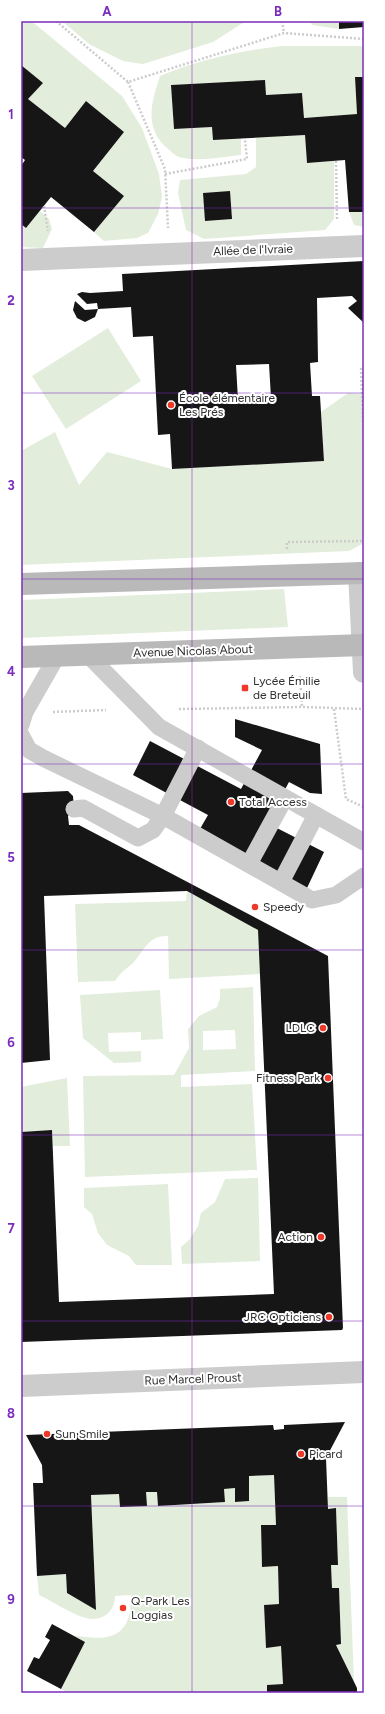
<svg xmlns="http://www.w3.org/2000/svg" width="385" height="1714" viewBox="0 0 385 1714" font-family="Figtree,sans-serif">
<rect width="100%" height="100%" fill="#fff"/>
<g fill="#e3eddc" fill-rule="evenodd">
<path d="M 21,21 L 30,21 L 35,24 L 122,96 L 142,128 L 159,174 L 162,197 L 158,214 L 148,233 L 137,238 L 104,241 L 94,232 L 123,196 L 93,171 L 124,132 L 86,101 L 65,128 L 28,99 L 42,83 L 21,65 Z"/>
<path d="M 62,21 L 246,21 L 213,42 L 143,64 L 123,61 L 89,44 Z"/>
<path d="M 310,21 L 339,21 L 339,29 L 312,25 Z"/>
<path d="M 282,46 L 364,46 L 364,77 L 355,77 L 357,114 L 304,118 L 302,93 L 266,95 L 264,80 L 171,85 L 174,129 L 212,127 L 241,138 L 241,155 C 222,157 198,162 179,157 C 175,156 170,150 167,148 C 143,127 152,101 160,76 C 197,60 243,50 282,46 Z"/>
<path d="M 305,135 L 307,163 L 334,161 L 334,219 L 325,230 L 204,239 L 186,230 L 178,193 L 180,180 L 246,174 L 256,167 L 256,137 Z"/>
<path d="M 40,211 L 49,219 L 52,229 L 43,248 L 21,247 L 21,224 L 26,228 Z"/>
<path d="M 349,212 L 364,212 L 364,227 L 354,225 Z"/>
<path d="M 108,328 L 141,381 L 66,429 L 32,376 Z"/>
<path d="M 348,393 L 364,394 L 364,543 L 349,551 L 21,565 L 21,451 L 55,432 L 79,485 L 107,452 L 172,469 L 324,461 L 321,412 Z"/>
<path d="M 284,589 L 288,627 L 21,638 L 21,600 Z"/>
<path d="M 187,891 L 258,930 L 260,974 L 169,979 L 168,936 C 148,935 144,951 133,963 C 126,969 120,973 115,981 L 78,982 L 75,904 L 186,901 Z"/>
<path d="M 253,987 L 255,1071 L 181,1075 L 181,1087 L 252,1084 L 257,1170 L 85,1177 L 83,1076 L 174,1075 L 189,1048 L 188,1029 L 199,1016 L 217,1007 L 220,998 L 220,989 ZM 235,1030 L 236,1049 L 203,1050 L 203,1031 Z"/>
<path d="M 160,990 L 163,1039 L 141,1040 L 141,1032 L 108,1033 L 109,1052 L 141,1051 L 141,1062 L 114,1063 L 83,1038 L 80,995 Z"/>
<path d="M 67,1078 L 70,1146 L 53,1146 L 52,1130 L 21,1132 L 21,1087 Z"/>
<path d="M 258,1178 L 260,1261 L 182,1264 L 181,1247 L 190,1239 L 198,1226 L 201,1213 L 215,1202 L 225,1179 Z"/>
<path d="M 168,1184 L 172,1265 L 136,1265 L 129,1256 L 107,1245 L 98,1233 L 92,1214 L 84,1207 L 84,1188 Z"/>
<path d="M 274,1475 L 276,1525 L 261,1525 L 262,1567 L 278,1566 L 279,1604 L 264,1605 L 266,1647 L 281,1646 L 283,1684 L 267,1685 L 267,1693 L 68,1693 L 61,1689 L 85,1642 L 73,1635 C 109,1642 132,1638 131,1595 L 115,1596 C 115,1612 102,1622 86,1618 C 73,1615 52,1601 39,1595 L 37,1576 L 66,1574 L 67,1593 L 96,1609 L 91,1495 L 119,1494 L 120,1507 L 146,1506 L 146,1492 L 157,1492 L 158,1506 L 225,1502 L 224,1489 L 235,1488 L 235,1502 L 249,1501 L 249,1476 Z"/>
<path d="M 328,1497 L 347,1497 L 354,1683 L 336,1645 L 341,1644 L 339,1588 L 332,1588 L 331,1565 L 338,1565 L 336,1508 L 328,1509 Z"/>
</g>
<g fill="#161616" fill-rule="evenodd">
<path d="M 339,21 L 364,21 L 364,27 L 339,29 Z"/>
<path d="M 21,65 L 43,83 L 28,99 L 65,128 L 86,101 L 124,132 L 93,171 L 124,196 L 94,232 L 51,197 L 26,228 L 21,224 L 21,166 L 25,160 L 21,157 Z"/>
<path d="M 355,77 L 364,77 L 364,212 L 349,212 L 345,160 L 307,163 L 305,135 L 213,140 L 212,127 L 174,129 L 171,85 L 265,80 L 266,95 L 302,93 L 304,118 L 357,114 Z"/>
<path d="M 230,191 L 232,219 L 205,221 L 203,193 Z"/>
<path d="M 364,261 L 364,323 L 348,308 L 357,301 L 352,296 L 317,298 L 318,362 L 310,363 L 312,396 L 320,396 L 324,461 L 172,469 L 170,434 L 158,435 L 153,336 L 133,337 L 131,307 L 98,309 L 97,303 L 87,304 L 77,294 L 82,292 L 90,293 L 123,291 L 122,274 ZM 269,364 L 271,398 L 238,400 L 236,365 Z"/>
<path d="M 75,301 L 85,310 L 98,309 L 95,317 L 85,322 L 77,318 L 73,310 Z"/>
<path d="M 235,719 L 320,744 L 322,794 L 310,793 L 289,782 L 267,823 L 324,852 L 307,888 L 193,841 L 208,815 L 133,775 L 150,741 L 241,789 L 262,750 L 235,737 Z"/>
<path d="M 68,791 L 73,796 L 74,809 L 68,816 L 69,825 L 79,825 L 328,956 L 343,1328 L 342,1330 L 21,1342 L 21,1132 L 52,1130 L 59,1302 L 274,1294 L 258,930 L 187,891 L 44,896 L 50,1060 L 21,1063 L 21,793 Z"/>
<path d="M 345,1422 L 326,1458 L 328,1509 L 336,1508 L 338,1565 L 331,1565 L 332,1588 L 339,1588 L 341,1644 L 336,1645 L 357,1688 L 357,1693 L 267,1693 L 267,1685 L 283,1684 L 281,1646 L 266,1648 L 264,1605 L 279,1604 L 278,1566 L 262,1567 L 261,1525 L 276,1525 L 274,1475 L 249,1476 L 249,1501 L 235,1502 L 235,1488 L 224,1489 L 225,1502 L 158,1506 L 157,1492 L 146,1492 L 147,1506 L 120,1507 L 119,1494 L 91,1495 L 96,1610 L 67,1593 L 66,1574 L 37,1576 L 33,1483 L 43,1483 L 42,1465 L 26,1435 L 273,1425 L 274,1430 L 284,1429 L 284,1425 Z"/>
<path d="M 52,1624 L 85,1642 L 61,1689 L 27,1671 L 34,1657 L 39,1659 L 50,1640 L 45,1637 Z"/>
</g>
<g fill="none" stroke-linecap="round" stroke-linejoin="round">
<g stroke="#ccc" stroke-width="2.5" stroke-dasharray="2 2" stroke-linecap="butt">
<path d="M 56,21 L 128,82 L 284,33 L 364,39"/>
<path d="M 282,21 L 284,33"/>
<path d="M 128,82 L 165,169 L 168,228"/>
<path d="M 336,161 L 337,220"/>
<path d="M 165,174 L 247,159 L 245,140"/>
<path d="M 44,206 L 48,231"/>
<path d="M 364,365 L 361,369 L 364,442"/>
<path d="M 287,549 L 287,542 L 364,541"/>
<path d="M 300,676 L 302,707"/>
<path d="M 179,709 L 302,707 L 364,709"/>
<path d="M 334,709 L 346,799 L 364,807"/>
<path d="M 53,712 L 106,710"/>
</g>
<g stroke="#ccc" stroke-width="17">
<path d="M 87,654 L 159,727 L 364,842"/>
<path d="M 21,725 L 25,712 L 57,656"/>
<path d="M 21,735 L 29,750 L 43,758 L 163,816 L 198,748"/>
<path d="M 74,809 L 83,808 L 138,838 L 153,830 L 163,816 L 312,900 L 336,895 L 364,876"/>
<path d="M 249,864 L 285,798"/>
<path d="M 281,882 L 316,815"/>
</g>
<g stroke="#ccc" stroke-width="22">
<path d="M 21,260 L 364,246"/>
<path d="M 21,1386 L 364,1372"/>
</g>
<path stroke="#ccc" stroke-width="22" d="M 359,573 L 364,672"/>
<g stroke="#b9b9b9" stroke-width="22">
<path d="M 21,584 L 364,573"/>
<path d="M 21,657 L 364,645"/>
</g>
</g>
<path fill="none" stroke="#7b2cbf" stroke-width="1" stroke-opacity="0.55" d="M 192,21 L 192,1693M 21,208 L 364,208M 21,393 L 364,393M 21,579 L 364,579M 21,764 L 364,764M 21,950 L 364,950M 21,1135 L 364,1135M 21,1321 L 364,1321M 21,1506 L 364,1506"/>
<g fill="#ed382a" stroke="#fff" stroke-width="1.5">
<circle cx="171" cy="405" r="4"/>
<rect x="241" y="684" width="8" height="8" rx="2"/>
<circle cx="231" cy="802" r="4"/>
<circle cx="255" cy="907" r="4"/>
<circle cx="323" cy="1028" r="4"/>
<circle cx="328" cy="1078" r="4"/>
<circle cx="321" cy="1237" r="4"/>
<circle cx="329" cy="1317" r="4"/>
<circle cx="47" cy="1434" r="4"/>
<circle cx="301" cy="1454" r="4"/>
<circle cx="123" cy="1608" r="4"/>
</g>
<g text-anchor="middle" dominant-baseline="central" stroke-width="4" stroke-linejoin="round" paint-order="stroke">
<g font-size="12" fill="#2f2f2f" stroke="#fff">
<text transform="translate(253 250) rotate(-2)">Allée de l'Ivraie</text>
<text transform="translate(193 651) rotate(-2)">Avenue Nicolas About</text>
<text transform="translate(193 1379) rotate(-2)">Rue Marcel Proust</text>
</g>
<g font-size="12" fill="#2f2f2f" stroke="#fff" text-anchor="start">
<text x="179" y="398">École élémentaire<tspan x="179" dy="14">Les Prés</tspan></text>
<text x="253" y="681">Lycée Émilie<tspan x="253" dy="14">de Breteuil</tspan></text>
<text x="239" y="802">Total Access</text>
<text x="263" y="907">Speedy</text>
<text x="315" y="1028" text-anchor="end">LDLC</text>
<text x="320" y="1078" text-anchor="end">Fitness Park</text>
<text x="313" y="1237" text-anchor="end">Action</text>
<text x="321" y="1317" text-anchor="end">JRC Opticiens</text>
<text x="55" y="1434">Sun Smile</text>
<text x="309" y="1454">Picard</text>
<text x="131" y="1601">Q-Park Les<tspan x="131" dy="14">Loggias</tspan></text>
</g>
</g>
<rect width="385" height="1714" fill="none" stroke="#ffffff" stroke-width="44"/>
<rect x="22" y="22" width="341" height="1670" fill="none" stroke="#7b2cbf" stroke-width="1.5"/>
<g font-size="13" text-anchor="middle" font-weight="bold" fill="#7b2cbf">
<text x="107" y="16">A</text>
<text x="278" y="16">B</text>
<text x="11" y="119">1</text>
<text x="11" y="305">2</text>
<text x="11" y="490">3</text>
<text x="11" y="676">4</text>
<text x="11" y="862">5</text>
<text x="11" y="1047">6</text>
<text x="11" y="1233">7</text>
<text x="11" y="1418">8</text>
<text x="11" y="1604">9</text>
</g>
</svg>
